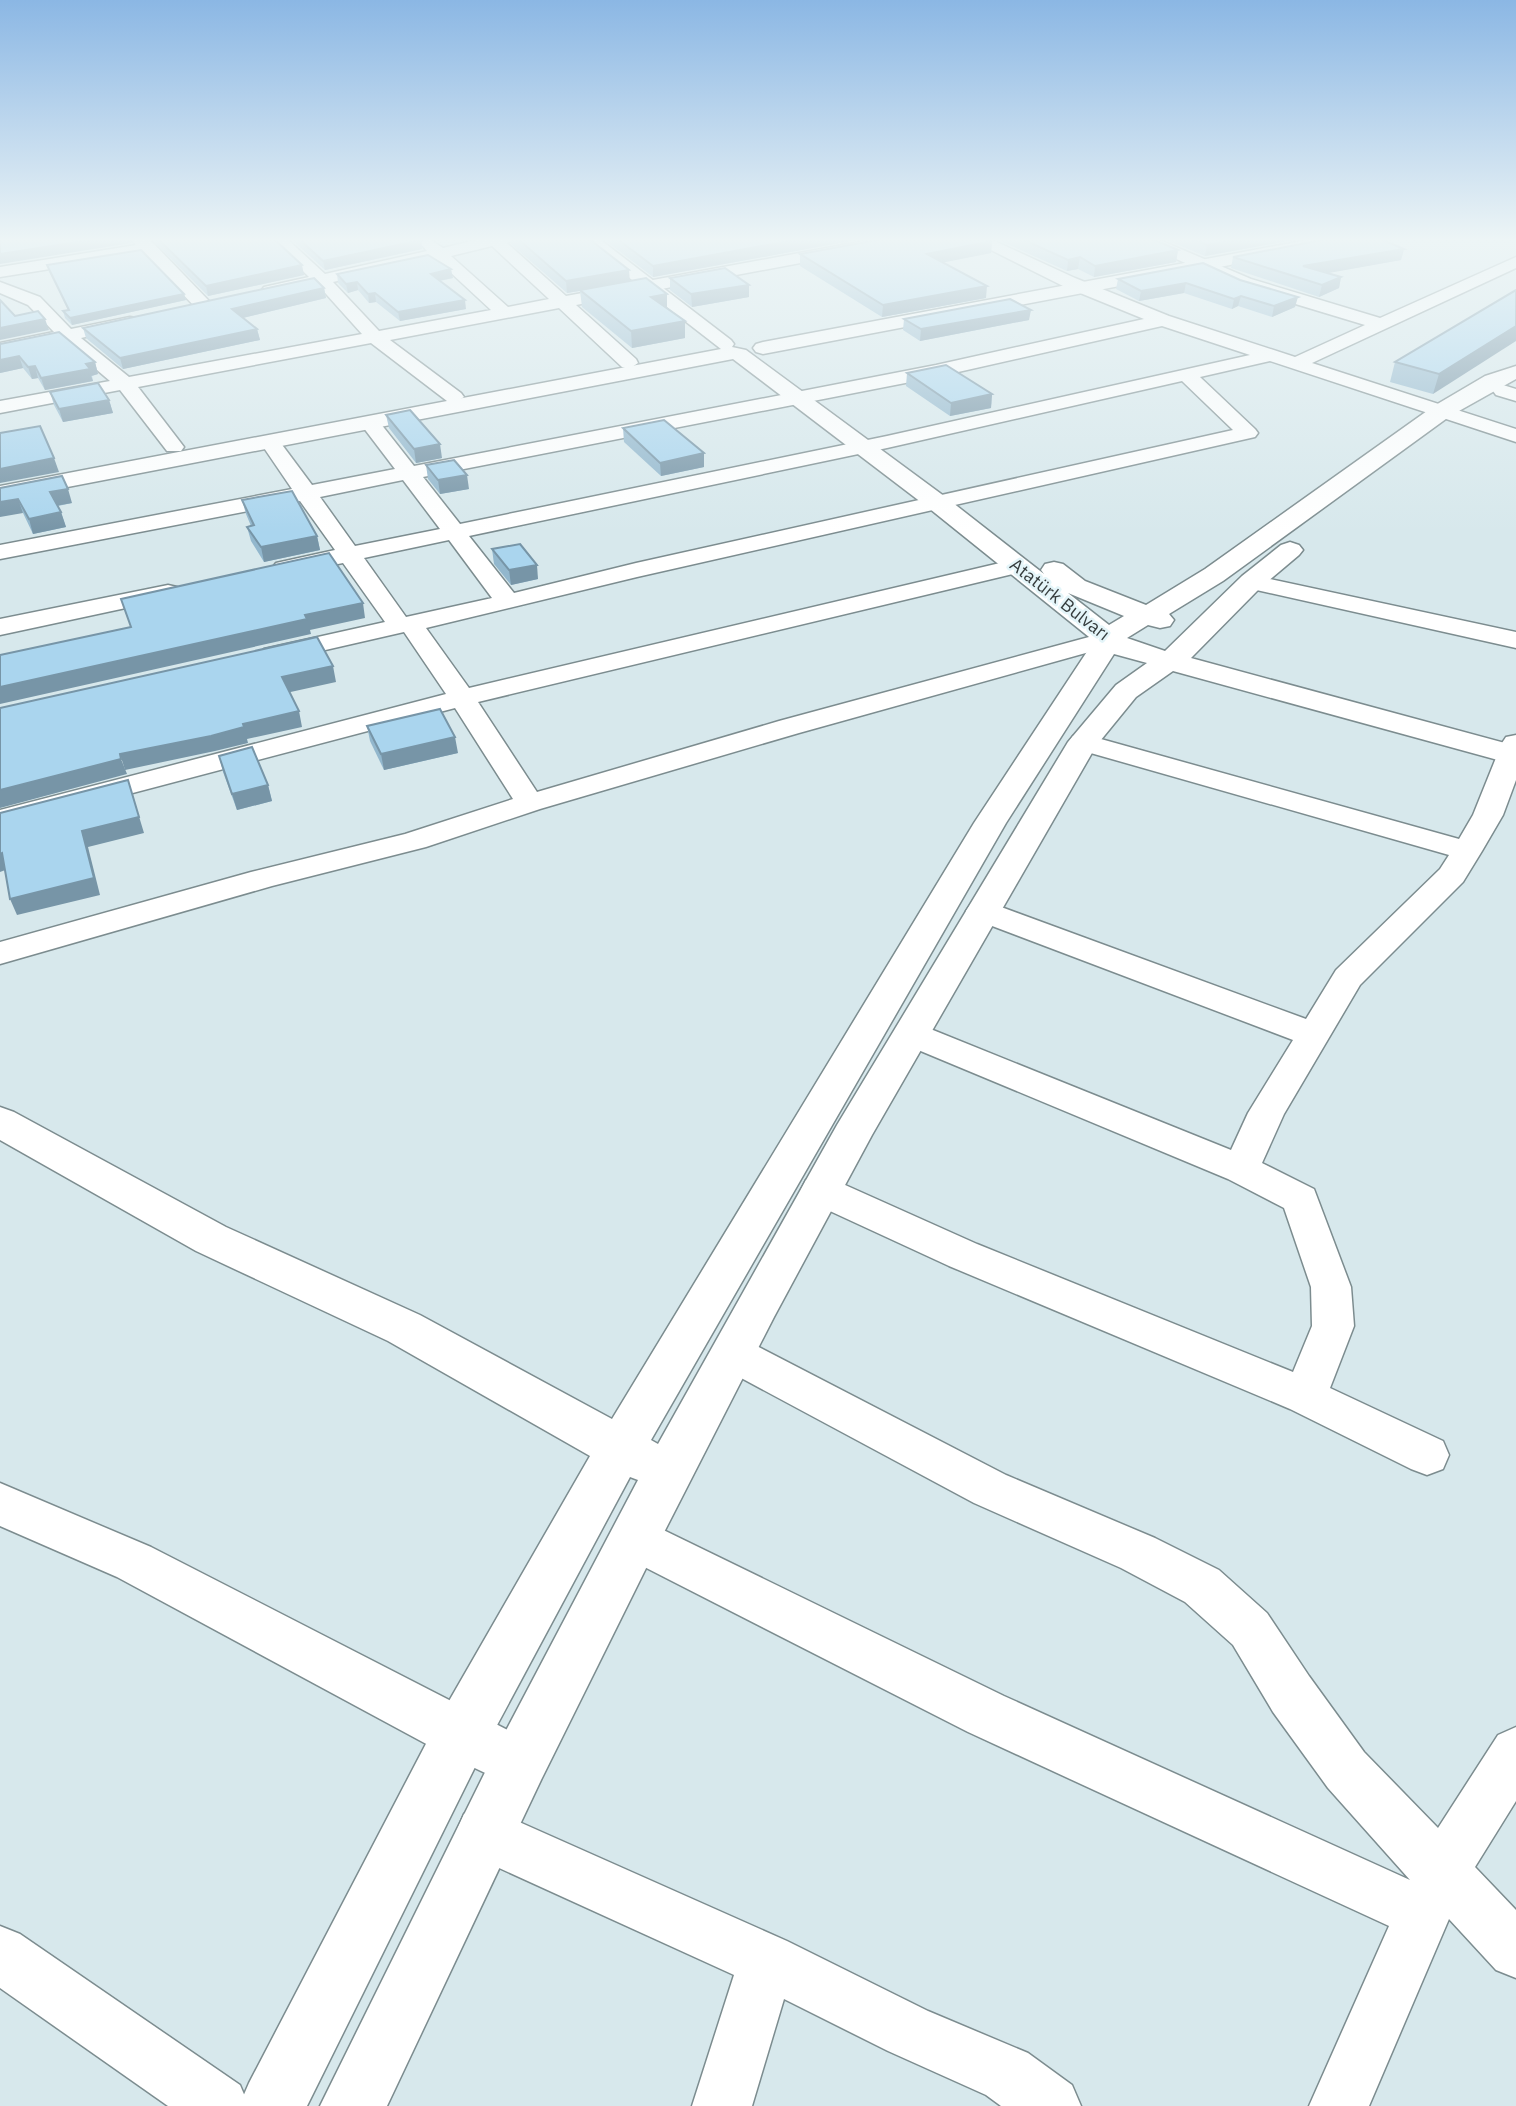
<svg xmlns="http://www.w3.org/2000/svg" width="1516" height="2106" viewBox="0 0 1516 2106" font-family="'IBM Plex Sans',sans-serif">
<rect width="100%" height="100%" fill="#d7e8ec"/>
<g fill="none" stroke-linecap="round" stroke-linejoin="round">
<g stroke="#7c8c8f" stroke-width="3">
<g id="street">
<path d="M 130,238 L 147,238 L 155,245 L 210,302 L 213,306 L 210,310 L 198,310 L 144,254 L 0,277 L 0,267 L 136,245 Z"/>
<path d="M 269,238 L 286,238 L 325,274 L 427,251 L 420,243 L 428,238 L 443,248 L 484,238 L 516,238 L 507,243 L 566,296 L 881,238 L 915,238 L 907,243 L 576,305 L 636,359 L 638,363 L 629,369 L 622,367 L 559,308 L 390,340 L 461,393 L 464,397 L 454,403 L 447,401 L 371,343 L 138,387 L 184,447 L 181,451 L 167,451 L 120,390 L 0,413 L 0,401 L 110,381 L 63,341 L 0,355 L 0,343 L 54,332 L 28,305 L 0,293 L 0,282 L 40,297 L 71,329 L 130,317 L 136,318 L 139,322 L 136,326 L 81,338 L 129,377 L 362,334 L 318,285 L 270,296 L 264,295 L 261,291 L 264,287 L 309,277 ZM 492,246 L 549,299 L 508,307 L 451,256 ZM 436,259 L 491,310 L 379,331 L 333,282 Z"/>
<path d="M 967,238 L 988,238 L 1075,278 L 1169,316 L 1295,357 L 1365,325 L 1239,287 L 1136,241 L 1134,238 L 1155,238 L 1251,279 L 1380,318 L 1516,257 L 1516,268 L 1312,363 L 1516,429 L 1516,442 L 1270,361 L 1200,377 L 1255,429 L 1258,433 L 1255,437 L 637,577 L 426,628 L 469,688 L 1017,559 L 1025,561 L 1029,566 L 1025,571 L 1017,573 L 478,702 L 537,792 L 779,721 L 1100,634 L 1109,631 L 1118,634 L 1122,639 L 1118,644 L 799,733 L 540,809 L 426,847 L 272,886 L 0,964 L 0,942 L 251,872 L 405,834 L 513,799 L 455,708 L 0,828 L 0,810 L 446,694 L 404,632 L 273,662 L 264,659 L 260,654 L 264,649 L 385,622 L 343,563 L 284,575 L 276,573 L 272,568 L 276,563 L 335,550 L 300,501 L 0,559 L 0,545 L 292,489 L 260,442 L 263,438 L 277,438 L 312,485 L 395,469 L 360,423 L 363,419 L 377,419 L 414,466 L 936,365 L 1144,319 L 1063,286 ZM 1162,326 L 1250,355 L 887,436 L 460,524 L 423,477 L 936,377 ZM 1182,381 L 1233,430 L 636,563 L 514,593 L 469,536 L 887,448 ZM 403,480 L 440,529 L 355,546 L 320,497 ZM 449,540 L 492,598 L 406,617 L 364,558 Z"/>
<path d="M 1503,385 L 1516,389 L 1516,401 L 1496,395 L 1493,391 Z"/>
<path d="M 1251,575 L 1516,632 L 1516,648 L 1243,587 L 1239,582 L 1243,577 Z"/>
<path d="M 168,585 L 177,587 L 180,592 L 177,597 L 0,635 L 0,619 Z"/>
<path d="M 1083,734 L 1459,839 L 1473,815 L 1502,743 L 1506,737 L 1516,735 L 1516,780 L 1503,815 L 1482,851 L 1463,882 L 1360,985 L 1284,1114 L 1262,1163 L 1314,1189 L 1351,1287 L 1354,1326 L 1330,1388 L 1443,1441 L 1449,1455 L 1443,1469 L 1427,1475 L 1411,1469 L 1290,1409 L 949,1266 L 806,1200 L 801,1190 L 806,1180 L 820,1176 L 834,1180 L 977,1244 L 1293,1372 L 1312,1326 L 1311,1287 L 1284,1208 L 1228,1179 L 899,1042 L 894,1034 L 899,1026 L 911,1022 L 923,1026 L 1231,1150 L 1248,1113 L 1293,1040 L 971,918 L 966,911 L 971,904 L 982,901 L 993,904 L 1306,1019 L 1336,970 L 1440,869 L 1449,855 L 1073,748 L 1069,742 L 1073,736 Z"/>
<path d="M 732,1335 L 747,1341 L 1006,1475 L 1155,1538 L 1219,1570 L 1267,1613 L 1309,1676 L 1364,1752 L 1438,1828 L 1498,1735 L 1516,1727 L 1516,1801 L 1475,1867 L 1516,1910 L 1516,1978 L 1496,1970 L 1449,1919 L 1369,2106 L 1309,2106 L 1389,1926 L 968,1732 L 617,1553 L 610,1538 L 617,1523 L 633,1517 L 649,1523 L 1004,1696 L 1410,1880 L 1328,1788 L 1273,1712 L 1233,1645 L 1185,1602 L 1121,1568 L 974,1503 L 717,1365 L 711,1353 L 717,1341 Z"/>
<path d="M 0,1483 L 151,1547 L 537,1745 L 545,1763 L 537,1781 L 519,1789 L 443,1753 L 117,1577 L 0,1526 Z"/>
<path d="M 483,1806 L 787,1941 L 928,2011 L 1028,2053 L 1072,2085 L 1081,2106 L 1001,2106 L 986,2095 L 888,2051 L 784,1999 L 752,2106 L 692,2106 L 734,1975 L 464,1852 L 456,1833 L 464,1814 Z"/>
<path d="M 0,1926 L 20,1934 L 240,2085 L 249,2106 L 168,2106 L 0,1988 Z"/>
</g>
</g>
<g stroke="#7c8c8f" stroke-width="3">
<g id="secondary">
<path d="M 578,238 L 598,238 L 731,340 L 734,344 L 732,347 L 746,350 L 948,499 L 1044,574 L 1041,570 L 1045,564 L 1054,562 L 1063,564 L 1085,581 L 1146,605 L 1205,569 L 1434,406 L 1485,376 L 1516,366 L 1516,379 L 1450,416 L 1223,581 L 1169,614 L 1174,620 L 1170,626 L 1160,628 L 1148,625 L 1127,638 L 1165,651 L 1242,576 L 1281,545 L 1290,542 L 1299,545 L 1303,550 L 1299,555 L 1260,588 L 1191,658 L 1516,746 L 1516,765 L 1173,671 L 1136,697 L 1096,746 L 872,1135 L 774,1317 L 656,1548 L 541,1780 L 387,2106 L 320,2106 L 501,1740 L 638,1480 L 630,1477 L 481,1755 L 307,2106 L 239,2106 L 249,2083 L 441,1715 L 590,1456 L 388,1341 L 196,1251 L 0,1140 L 0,1107 L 14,1112 L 226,1227 L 420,1315 L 612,1419 L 974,823 L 1094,641 L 930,509 L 733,359 L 0,500 L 0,486 L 721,349 ZM 1068,593 L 1124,616 L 1109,625 ZM 1114,654 L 1147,663 L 1116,685 L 1068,742 L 837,1125 L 658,1444 L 651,1440 L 1006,823 Z"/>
<path d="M 1318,238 L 1355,238 L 1346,243 L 763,354 L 756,352 L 753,348 L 756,344 L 763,342 Z"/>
</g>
</g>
<use href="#street" fill="#fff" fill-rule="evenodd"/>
<use href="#secondary" fill="#fff" fill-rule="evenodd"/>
</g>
<g fill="#92b7cd">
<path d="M 150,238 L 273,238 L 304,275 L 208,296 Z"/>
<path d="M 290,238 L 419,238 L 421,240 L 422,249 L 325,270 Z"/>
<path d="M 511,238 L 588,238 L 630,281 L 667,309 L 685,338 L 632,348 L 582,307 L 580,291 L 567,293 L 511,244 Z"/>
<path d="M 602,238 L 867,238 L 653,277 Z"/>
<path d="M 994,238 L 1150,238 L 1178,250 L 1176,262 L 1094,277 L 1078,269 L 1067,271 Z"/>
<path d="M 1162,238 L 1304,238 L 1205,256 Z"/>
<path d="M 992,241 L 991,253 L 942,262 L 986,298 L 882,317 L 800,266 L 800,254 Z"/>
<path d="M 1404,249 L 1401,260 L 1326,273 L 1341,277 L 1339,288 L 1319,297 L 1231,268 L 1233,257 Z"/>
<path d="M 1203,263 L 1295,307 L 1272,317 L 1238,306 L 1232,309 L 1184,293 L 1139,301 L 1116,289 L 1118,279 Z"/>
<path d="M 47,265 L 184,294 L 186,300 L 72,325 L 65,318 L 63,311 L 68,310 L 49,272 Z"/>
<path d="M 337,274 L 453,278 L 440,281 L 466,309 L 400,321 L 376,302 L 369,303 L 358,290 L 348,293 L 338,283 Z"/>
<path d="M 670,278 L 749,297 L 692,307 L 670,290 Z"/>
<path d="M 324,288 L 326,298 L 243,318 L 257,329 L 260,340 L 123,369 L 86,338 L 83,328 Z"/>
<path d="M 1516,290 L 1433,394 L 1390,382 L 1395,362 Z"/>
<path d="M 904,319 L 1029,320 L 920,341 L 903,330 Z"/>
<path d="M 0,344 L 95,362 L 98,374 L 92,376 L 93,381 L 45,390 L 38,378 L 32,379 L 23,368 L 0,373 Z"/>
<path d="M 907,373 L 992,394 L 991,408 L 950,416 L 906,386 Z"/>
<path d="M 50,392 L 109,400 L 113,413 L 63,422 L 54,405 Z"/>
<path d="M 386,415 L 442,458 L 416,463 L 389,428 Z"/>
<path d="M 623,428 L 704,453 L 704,467 L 661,476 L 624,442 Z"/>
<path d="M 426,465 L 469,489 L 440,494 L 428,479 Z"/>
<path d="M 0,488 L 72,503 L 58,506 L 61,512 L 66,527 L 33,534 L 23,513 Z"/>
<path d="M 242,500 L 317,536 L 320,550 L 264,562 L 251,541 L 247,527 L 251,526 L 246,514 Z"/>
<path d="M 492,549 L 538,579 L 511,585 L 494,564 Z"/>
<path d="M 367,726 L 458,753 L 384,770 L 370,741 Z"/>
<path d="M 219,756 L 268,785 L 272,801 L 237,810 L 223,772 Z"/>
</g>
<g fill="#7795a7">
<path d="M 103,238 L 130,238 L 131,243 L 0,264 L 0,254 Z"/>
<path d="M 805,238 L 867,238 L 653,277 L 653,266 Z"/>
<path d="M 1246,238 L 1304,238 L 1205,256 L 1207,245 Z"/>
<path d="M 421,240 L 422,249 L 325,270 L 323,261 Z"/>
<path d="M 992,241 L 991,253 L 926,266 L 927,254 Z"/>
<path d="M 1404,249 L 1401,260 L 1301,278 L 1303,266 Z"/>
<path d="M 1178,250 L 1176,262 L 1094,277 L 1095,266 Z"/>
<path d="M 1080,257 L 1078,269 L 1067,271 L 1068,260 Z"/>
<path d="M 302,265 L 304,275 L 208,296 L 206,286 Z"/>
<path d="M 451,269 L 453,278 L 432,282 L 431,274 Z"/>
<path d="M 629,270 L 630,282 L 567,293 L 566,281 Z"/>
<path d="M 1341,277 L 1339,288 L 1319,297 L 1322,285 Z"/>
<path d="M 357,282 L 358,290 L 348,293 L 346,284 Z"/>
<path d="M 1186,283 L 1184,293 L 1139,301 L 1141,291 Z"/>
<path d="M 749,285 L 749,297 L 692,307 L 691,294 Z"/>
<path d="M 987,286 L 986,298 L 882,317 L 883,305 Z"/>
<path d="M 324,288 L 326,298 L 234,320 L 232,309 Z"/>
<path d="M 375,293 L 376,302 L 369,303 L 368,294 Z"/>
<path d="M 184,294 L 186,300 L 72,325 L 70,318 Z"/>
<path d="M 667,294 L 667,311 L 651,297 Z"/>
<path d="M 1241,296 L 1238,306 L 1232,309 L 1234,299 Z"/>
<path d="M 1298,297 L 1295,307 L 1272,317 L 1274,306 Z"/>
<path d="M 465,300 L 466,309 L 400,321 L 398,312 Z"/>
<path d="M 1031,310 L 1029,320 L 920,341 L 921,329 Z"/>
<path d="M 45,319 L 49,330 L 0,340 L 0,328 Z"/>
<path d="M 685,321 L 685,338 L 632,348 L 631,331 Z"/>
<path d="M 1516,326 L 1516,341 L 1433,394 L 1439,374 Z"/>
<path d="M 257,329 L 260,340 L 123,369 L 120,358 Z"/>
<path d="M 19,356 L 23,368 L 0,373 L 0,360 Z"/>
<path d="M 95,362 L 98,374 L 91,376 L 93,381 L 45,390 L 41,378 Z"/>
<path d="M 35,366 L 38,378 L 32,379 L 28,367 Z"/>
<path d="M 992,394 L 991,408 L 950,416 L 951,403 Z"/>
<path d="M 109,400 L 113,413 L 63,422 L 59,409 Z"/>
<path d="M 440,444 L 442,458 L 416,463 L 414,449 Z"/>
<path d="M 704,453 L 704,467 L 661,476 L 660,463 Z"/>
<path d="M 54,458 L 59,472 L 0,483 L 0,469 Z"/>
<path d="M 467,475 L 469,489 L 440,494 L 438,480 Z"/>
<path d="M 68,489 L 72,503 L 55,506 L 50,492 Z"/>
<path d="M 18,499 L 23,513 L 0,517 L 0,502 Z"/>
<path d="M 61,512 L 66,527 L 33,534 L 29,519 Z"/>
<path d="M 317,536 L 320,550 L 264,562 L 261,547 Z"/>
<path d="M 537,565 L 538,579 L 511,585 L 509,570 Z"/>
<path d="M 363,603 L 365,618 L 310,630 L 311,634 L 0,704 L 0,687 L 305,615 Z"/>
<path d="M 333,666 L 336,682 L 286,693 L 282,677 Z"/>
<path d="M 299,711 L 302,727 L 247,739 L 248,743 L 215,751 L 125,770 L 120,754 L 243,724 Z"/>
<path d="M 455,737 L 458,753 L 384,770 L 381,754 Z"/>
<path d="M 121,759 L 127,774 L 0,808 L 0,790 Z"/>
<path d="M 128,780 L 144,833 L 88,847 L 100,895 L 17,915 L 10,899 L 82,831 Z"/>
<path d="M 268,785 L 272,801 L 237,810 L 232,794 Z"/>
<path d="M 2,853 L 8,869 L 0,872 L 0,854 Z"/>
</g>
<g fill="#aad5ee" stroke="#7795a7" stroke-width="2">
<path d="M 0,238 L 103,238 L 0,254 Z"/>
<path d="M 157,238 L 273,238 L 302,265 L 206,286 Z"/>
<path d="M 298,238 L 419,238 L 421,240 L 323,261 Z"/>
<path d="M 517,238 L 588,238 L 629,270 L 566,281 Z"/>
<path d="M 616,238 L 805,238 L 653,266 Z"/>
<path d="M 888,238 L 985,238 L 992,241 L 927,254 L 987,286 L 883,305 L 800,254 Z"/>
<path d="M 1020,238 L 1150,238 L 1178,250 L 1095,266 L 1080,257 L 1068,260 Z"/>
<path d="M 1190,238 L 1246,238 L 1207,245 Z"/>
<path d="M 1332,238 L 1378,238 L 1404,249 L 1303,266 L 1341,277 L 1322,285 L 1233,257 Z"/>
<path d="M 141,250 L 184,294 L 70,318 L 63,311 L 69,310 L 47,265 Z"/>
<path d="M 428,255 L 451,269 L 431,274 L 465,300 L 398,312 L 375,293 L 368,294 L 357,282 L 346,284 L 337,274 Z"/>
<path d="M 1203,263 L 1240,280 L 1298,297 L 1274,306 L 1241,296 L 1234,299 L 1186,283 L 1141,291 L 1118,279 Z"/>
<path d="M 725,268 L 749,285 L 691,294 L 670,278 Z"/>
<path d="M 314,278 L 324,288 L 232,309 L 257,329 L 120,358 L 83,328 Z"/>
<path d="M 646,278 L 667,294 L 651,297 L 685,321 L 631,331 L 580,290 Z"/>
<path d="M 1516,290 L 1516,326 L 1439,374 L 1395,362 Z"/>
<path d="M 1010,299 L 1031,310 L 921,329 L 904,319 Z"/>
<path d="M 0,300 L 15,316 L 38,311 L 45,319 L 0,328 Z"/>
<path d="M 59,332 L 95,362 L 86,364 L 90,369 L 41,378 L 35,366 L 28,367 L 19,356 L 0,360 L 0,344 Z"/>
<path d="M 946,365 L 992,394 L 951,403 L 907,373 Z"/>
<path d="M 98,383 L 109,400 L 59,409 L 50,392 Z"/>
<path d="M 410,410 L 440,444 L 414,449 L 386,415 Z"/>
<path d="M 664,420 L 704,453 L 660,463 L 623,428 Z"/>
<path d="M 40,426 L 54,458 L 0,469 L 0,433 Z"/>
<path d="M 454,460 L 467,475 L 438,480 L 426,465 Z"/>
<path d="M 62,476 L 68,489 L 50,492 L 61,512 L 29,519 L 18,499 L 0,502 L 0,488 Z"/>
<path d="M 292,491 L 317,536 L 261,547 L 247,527 L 254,525 L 242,500 Z"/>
<path d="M 520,544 L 537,565 L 509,570 L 492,549 Z"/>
<path d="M 329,553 L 363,603 L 305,615 L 307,619 L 0,687 L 0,655 L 131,627 L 121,599 Z"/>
<path d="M 317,637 L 333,666 L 282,677 L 299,711 L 243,724 L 244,727 L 211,736 L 120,754 L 121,759 L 0,790 L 0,708 Z"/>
<path d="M 440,709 L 455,737 L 381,754 L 367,726 Z"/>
<path d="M 252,747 L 268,785 L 232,794 L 219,756 Z"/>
<path d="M 128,780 L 139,817 L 82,831 L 94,878 L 10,899 L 2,853 L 0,854 L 0,813 Z"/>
</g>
<linearGradient id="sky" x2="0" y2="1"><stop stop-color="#8bb7e4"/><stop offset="0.45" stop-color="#edf5f6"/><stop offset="1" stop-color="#edf5f6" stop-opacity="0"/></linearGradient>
<rect width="1516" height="533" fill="url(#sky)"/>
<g text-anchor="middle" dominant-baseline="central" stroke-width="5" stroke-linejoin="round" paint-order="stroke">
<g font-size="18" fill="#363d3e" stroke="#e4f5f9">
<text transform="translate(1060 599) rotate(38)">Atatürk Bulvarı</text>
</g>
</g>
</svg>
